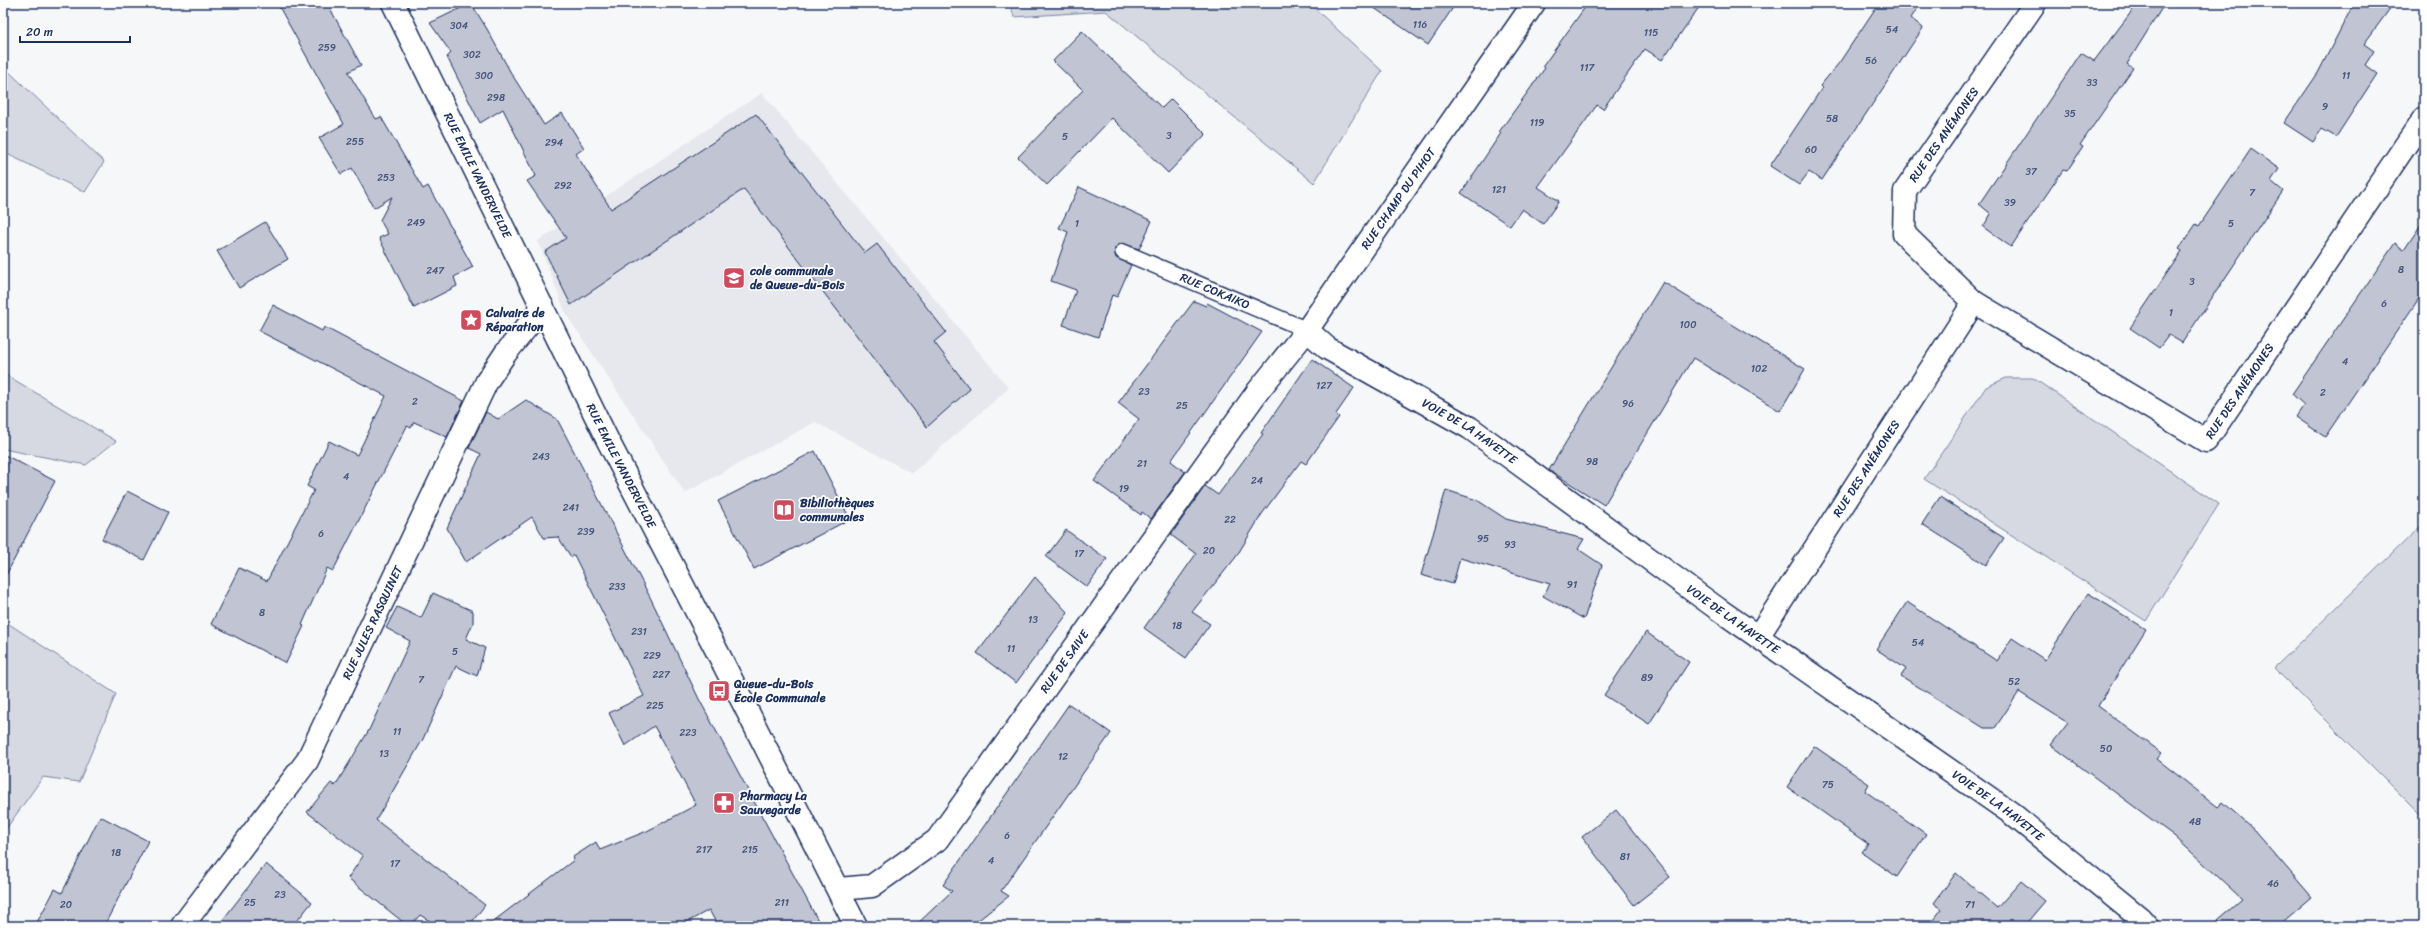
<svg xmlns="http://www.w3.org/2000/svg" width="2427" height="929" viewBox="0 0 2427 929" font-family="Sriracha,sans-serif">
<rect width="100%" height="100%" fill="#f6f7f9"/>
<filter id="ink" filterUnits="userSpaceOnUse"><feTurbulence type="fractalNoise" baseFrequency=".025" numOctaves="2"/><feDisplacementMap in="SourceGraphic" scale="8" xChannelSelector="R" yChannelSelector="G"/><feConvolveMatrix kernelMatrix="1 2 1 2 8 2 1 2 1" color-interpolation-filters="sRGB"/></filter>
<g filter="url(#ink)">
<path fill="#e6e8ee" d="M 762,93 L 1009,388 L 912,473 L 815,422 L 685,493 L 566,314 L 538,241 Z"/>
<g fill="#d6d9e2" stroke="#7884a0">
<path d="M 1010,3 L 1309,3 L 1382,71 L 1314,183 L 1106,11 L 1014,17 Z"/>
<path d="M 3,66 L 104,162 L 85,192 L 3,152 Z"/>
<path d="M 3,373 L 116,441 L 86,465 L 3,449 Z"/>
<path d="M 2006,378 L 2033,378 L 2219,504 L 2146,621 L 1924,479 L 1986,387 Z"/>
<path d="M 2424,523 L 2424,818 L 2274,668 Z"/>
<path d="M 3,620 L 116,694 L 79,782 L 43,777 L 3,833 Z"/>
</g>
<g fill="#c0c4d3" stroke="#1b2f5e">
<path d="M 277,3 L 327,3 L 361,65 L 348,72 L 376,119 L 381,117 L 423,189 L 428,186 L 473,267 L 454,277 L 457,286 L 414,308 L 379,238 L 388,234 L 380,220 L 392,197 L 374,208 L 352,168 L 341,174 L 319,138 L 344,124 Z"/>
<path d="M 471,3 L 487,29 L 511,73 L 544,125 L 562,113 L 584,148 L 576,154 L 611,209 L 756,114 L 865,253 L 877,244 L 946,332 L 934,342 L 970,389 L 927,427 L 744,189 L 571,305 L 545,252 L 566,238 L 527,181 L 536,176 L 503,109 L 480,123 L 447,57 L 451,53 L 430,23 Z"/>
<path d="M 1367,3 L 1456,3 L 1428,45 Z"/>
<path d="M 1588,3 L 1702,3 L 1662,60 L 1645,49 L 1603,109 L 1597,105 L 1538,187 L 1559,201 L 1543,224 L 1522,209 L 1510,226 L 1461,193 L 1501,133 L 1499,132 L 1545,68 L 1543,66 Z"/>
<path d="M 1879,3 L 1921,3 L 1911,18 L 1923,28 L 1822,180 L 1809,172 L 1799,185 L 1770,166 L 1822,88 L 1820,86 L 1839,63 Z"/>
<path d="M 2138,3 L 2165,3 L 2127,64 L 2133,68 L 2080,145 L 2083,147 L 2067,171 L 2063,170 L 2011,247 L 1983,227 L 1991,214 L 1979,204 L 2081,53 L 2094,61 Z"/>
<path d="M 2354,3 L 2394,3 L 2364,44 L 2374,51 L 2365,65 L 2377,74 L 2336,137 L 2322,129 L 2313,142 L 2284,123 L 2318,73 Z"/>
<path d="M 1082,31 L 1162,108 L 1171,99 L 1206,134 L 1168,173 L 1112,118 L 1047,185 L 1018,157 L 1083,90 L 1053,61 Z"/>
<path d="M 2251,149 L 2279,169 L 2271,181 L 2283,191 L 2182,343 L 2169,335 L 2159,348 L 2130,328 L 2182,251 L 2179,249 L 2196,224 L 2199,226 Z"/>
<path d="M 1079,187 L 1152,221 L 1139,249 L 1122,243 L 1115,248 L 1116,258 L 1131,265 L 1117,297 L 1112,295 L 1098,337 L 1063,325 L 1076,290 L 1051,281 L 1068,232 L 1059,228 Z"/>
<path d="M 2424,220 L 2424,291 L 2325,437 L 2296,417 L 2304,405 L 2292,394 L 2395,243 L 2404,250 Z"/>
<path d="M 265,222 L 288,259 L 239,288 L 217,251 Z"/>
<path d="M 1663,282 L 1805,369 L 1780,411 L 1693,358 L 1604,505 L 1549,470 Z"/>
<path d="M 1194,301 L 1206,306 L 1207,303 L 1262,332 L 1171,461 L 1185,472 L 1151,519 L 1142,512 L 1141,515 L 1094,481 L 1139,419 L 1118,403 Z"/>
<path d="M 273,305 L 322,331 L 324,327 L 464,401 L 447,437 L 414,422 L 411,428 L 407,426 L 333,571 L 327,568 L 302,625 L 304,626 L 286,663 L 211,624 L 239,568 L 267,581 L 314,490 L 307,486 L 329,441 L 357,455 L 386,396 L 259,331 Z"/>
<path d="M 1312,359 L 1354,388 L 1336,414 L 1339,417 L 1306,464 L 1301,461 L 1262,514 L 1236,557 L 1192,612 L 1210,624 L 1186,658 L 1144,628 L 1196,554 L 1171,535 L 1205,486 L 1218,495 L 1263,434 L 1261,433 Z"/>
<path d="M 526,400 L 557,419 L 651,599 L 699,699 L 821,926 L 718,926 L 709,910 L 680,926 L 487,926 L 574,860 L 573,857 L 596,842 L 600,850 L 647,831 L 696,805 L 654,726 L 625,746 L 609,713 L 644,696 L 574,555 L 571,557 L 558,537 L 544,538 L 532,517 L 466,562 L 447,528 L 481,454 L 469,448 L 486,412 L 498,419 Z"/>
<path d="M 815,451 L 850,519 L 754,569 L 718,501 Z"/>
<path d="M 3,454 L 55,481 L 3,581 Z"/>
<path d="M 1446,490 L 1477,500 L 1506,519 L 1584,539 L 1578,549 L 1602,565 L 1584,619 L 1543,596 L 1550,584 L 1460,558 L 1453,584 L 1421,575 Z"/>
<path d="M 127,491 L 168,512 L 144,560 L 102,539 Z"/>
<path d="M 1940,497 L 2004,538 L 1986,565 L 1922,524 Z"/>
<path d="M 1066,530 L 1107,559 L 1087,587 L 1046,557 Z"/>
<path d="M 1035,577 L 1068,613 L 1016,683 L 977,653 Z"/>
<path d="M 433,593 L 473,611 L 473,623 L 466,639 L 485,648 L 477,676 L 456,666 L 423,739 L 376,820 L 485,905 L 469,926 L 438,926 L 420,915 L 410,926 L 408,926 L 348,878 L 363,856 L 307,812 L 331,783 L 335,786 L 369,730 L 410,641 L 386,628 L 397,607 L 421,618 Z"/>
<path d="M 2088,593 L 2146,629 L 2098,706 L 2162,753 L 2157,759 L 2218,807 L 2223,802 L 2254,830 L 2312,897 L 2278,926 L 2211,926 L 2242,899 L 2174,836 L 2051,745 L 2068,723 L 2019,692 L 1995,728 L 1984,728 L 1901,676 L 1906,669 L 1876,649 L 1907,602 L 1997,661 L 2012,638 L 2045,660 Z"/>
<path d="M 1646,632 L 1689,662 L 1649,724 L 1604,695 Z"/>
<path d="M 1069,704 L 1111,733 L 1001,891 L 1009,896 L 971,926 L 915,926 L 952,891 L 943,885 Z"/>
<path d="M 1814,746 L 1869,784 L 1865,791 L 1926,834 L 1897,877 L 1862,852 L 1868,844 L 1787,787 Z"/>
<path d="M 1616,810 L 1670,877 L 1634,905 L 1582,837 Z"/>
<path d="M 100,816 L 148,841 L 104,926 L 35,926 L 55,889 L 62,893 Z"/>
<path d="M 266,864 L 312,902 L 293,926 L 218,926 Z"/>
<path d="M 1956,873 L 1997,908 L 2021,881 L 2045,901 L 2024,926 L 1928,926 L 1942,909 L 1934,903 Z"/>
</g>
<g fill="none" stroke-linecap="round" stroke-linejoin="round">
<g stroke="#1b2f5e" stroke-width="18">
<g id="lane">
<path id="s1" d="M 1123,252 L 1307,330"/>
</g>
</g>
<g stroke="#1b2f5e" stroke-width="25">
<g id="street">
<path id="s2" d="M 1974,302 L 1904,234 L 1905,191 L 2035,3"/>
<path id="s3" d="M 1307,330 L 1327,348 L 1470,428 L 1718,609 L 2011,813 L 2140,918 L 2147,926"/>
<path id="s4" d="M 1759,635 L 1974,302 L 2206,441 L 2424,118"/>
<path id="s5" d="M 839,889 L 872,886 L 937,840 L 1258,391 L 1307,330 L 1534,3"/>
<path id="s6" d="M 182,926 L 307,761 L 487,381 L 505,354 L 543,307"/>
</g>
</g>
<g stroke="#1b2f5e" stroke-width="25">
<g id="secondary">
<path id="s7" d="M 393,3 L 607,439 L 720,657 L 856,926"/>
</g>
</g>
<use href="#lane" stroke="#fff" stroke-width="15"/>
<use href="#street" stroke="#fff" stroke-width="22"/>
<use href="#secondary" stroke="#fff" stroke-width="22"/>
</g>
</g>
<defs>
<g id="school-square" transform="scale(1.15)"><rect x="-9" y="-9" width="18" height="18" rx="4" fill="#d1495b" stroke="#fff"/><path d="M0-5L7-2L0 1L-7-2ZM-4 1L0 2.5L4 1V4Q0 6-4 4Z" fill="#fff"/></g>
<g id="sight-square" transform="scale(1.15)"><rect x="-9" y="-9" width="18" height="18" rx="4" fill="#d1495b" stroke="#fff"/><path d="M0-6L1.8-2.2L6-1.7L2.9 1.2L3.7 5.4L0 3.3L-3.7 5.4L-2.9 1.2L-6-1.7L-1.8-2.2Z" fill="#fff"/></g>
<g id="library-square" transform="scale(1.15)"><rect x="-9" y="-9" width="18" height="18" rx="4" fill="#d1495b" stroke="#fff"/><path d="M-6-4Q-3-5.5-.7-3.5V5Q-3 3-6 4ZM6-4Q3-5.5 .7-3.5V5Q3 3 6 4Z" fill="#fff"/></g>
<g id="bus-square" transform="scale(1.15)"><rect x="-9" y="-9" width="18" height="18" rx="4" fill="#d1495b" stroke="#fff"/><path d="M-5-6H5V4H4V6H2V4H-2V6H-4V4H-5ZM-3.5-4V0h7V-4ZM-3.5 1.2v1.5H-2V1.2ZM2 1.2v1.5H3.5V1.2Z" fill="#fff"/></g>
<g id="pharmacy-square" transform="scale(1.15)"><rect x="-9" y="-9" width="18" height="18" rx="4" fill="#d1495b" stroke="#fff"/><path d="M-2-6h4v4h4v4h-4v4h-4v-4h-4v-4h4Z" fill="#fff"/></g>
</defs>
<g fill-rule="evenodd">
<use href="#school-square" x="734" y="278"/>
<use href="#sight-square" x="471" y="320"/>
<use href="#library-square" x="784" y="510"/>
<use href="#bus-square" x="719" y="691"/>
<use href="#pharmacy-square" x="724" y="803"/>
</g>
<g text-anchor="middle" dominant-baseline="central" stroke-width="3.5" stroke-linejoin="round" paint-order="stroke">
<g font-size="10" fill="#44547b">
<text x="1420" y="25">116</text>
<text x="459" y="26">304</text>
<text x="1892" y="30">54</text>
<text x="1651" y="33">115</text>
<text x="327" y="48">259</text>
<text x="472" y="55">302</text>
<text x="1871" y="61">56</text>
<text x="1587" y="68">117</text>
<text x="484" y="76">300</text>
<text x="2346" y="76">11</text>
<text x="2092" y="83">33</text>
<text x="496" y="98">298</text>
<text x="2325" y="107">9</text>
<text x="2070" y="114">35</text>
<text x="1832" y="119">58</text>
<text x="1537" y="123">119</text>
<text x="1169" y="136">3</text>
<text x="1065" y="137">5</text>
<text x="355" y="142">255</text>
<text x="554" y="143">294</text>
<text x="1811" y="150">60</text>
<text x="2031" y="172">37</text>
<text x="386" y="178">253</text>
<text x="563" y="186">292</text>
<text x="1499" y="190">121</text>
<text x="2252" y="193">7</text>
<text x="2010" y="203">39</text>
<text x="416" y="223">249</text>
<text x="1077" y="224">1</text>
<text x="2231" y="224">5</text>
<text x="2401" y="270">8</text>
<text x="435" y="271">247</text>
<text x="2192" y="282">3</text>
<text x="2384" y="304">6</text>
<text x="2171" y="313">1</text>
<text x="1688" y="325">100</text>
<text x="2345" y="362">4</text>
<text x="1759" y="369">102</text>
<text x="1324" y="386">127</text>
<text x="1144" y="392">23</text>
<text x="2323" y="393">2</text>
<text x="415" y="402">2</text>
<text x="1628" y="404">96</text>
<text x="1182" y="406">25</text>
<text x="541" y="457">243</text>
<text x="1592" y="462">98</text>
<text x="1142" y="464">21</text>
<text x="346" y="477">4</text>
<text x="1257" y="481">24</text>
<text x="1124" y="489">19</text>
<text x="571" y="508">241</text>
<text x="1230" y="520">22</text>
<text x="586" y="532">239</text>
<text x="321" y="534">6</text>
<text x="1483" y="539">95</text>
<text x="1510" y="545">93</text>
<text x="1209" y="551">20</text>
<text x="1079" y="554">17</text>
<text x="1572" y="585">91</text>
<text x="617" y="587">233</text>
<text x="262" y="613">8</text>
<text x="1033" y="620">13</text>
<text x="1177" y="626">18</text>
<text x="639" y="632">231</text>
<text x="1918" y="643">54</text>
<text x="1011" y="649">11</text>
<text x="455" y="652">5</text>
<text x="652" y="656">229</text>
<text x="661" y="675">227</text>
<text x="1647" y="678">89</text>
<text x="421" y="680">7</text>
<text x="2014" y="682">52</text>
<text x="655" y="706">225</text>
<text x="397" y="732">11</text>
<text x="688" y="733">223</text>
<text x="2106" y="749">50</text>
<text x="384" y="754">13</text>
<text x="1063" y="757">12</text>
<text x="1828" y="785">75</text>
<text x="2195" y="822">48</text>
<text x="1007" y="836">6</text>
<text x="704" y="850">217</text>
<text x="750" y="850">215</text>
<text x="116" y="853">18</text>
<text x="1625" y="857">81</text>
<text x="991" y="861">4</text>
<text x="395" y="864">17</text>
<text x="2273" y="884">46</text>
<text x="280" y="895">23</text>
<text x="250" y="903">25</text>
<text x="782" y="903">211</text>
<text x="66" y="905">20</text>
<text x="1970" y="905">71</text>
</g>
<g font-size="12" fill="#1b2f5e" stroke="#fff">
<text stroke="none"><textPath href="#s2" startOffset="209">RUE DES ANÉMONES</textPath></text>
<text stroke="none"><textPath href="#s7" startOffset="192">RUE EMILE VANDERVELDE</textPath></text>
<text stroke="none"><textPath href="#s5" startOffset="903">RUE CHAMP DU PIHOT</textPath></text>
<text stroke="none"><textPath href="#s1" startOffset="100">RUE COKAIKO</textPath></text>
<text stroke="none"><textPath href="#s4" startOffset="727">RUE DES ANÉMONES</textPath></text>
<text stroke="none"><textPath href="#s3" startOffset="192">VOIE DE LA HAYETTE</textPath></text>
<text stroke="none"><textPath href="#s7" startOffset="516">RUE EMILE VANDERVELDE</textPath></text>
<text stroke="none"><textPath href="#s4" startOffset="198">RUE DES ANÉMONES</textPath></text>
<text stroke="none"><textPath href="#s3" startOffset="516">VOIE DE LA HAYETTE</textPath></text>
<text stroke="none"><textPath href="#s6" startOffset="360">RUE JULES RASQUINET</textPath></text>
<text stroke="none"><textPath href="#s5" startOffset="332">RUE DE SAIVE</textPath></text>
<text stroke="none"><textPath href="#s3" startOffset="840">VOIE DE LA HAYETTE</textPath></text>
</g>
<g font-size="12" font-weight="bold" fill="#1b2f5e" stroke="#fff" text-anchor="start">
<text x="750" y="271">cole communale<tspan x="750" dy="14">de Queue-du-Bois</tspan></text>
<text x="486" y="313">Calvaire de<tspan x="486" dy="14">Réparation</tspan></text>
<text x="800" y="503">Bibiliothèques<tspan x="800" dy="14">communales</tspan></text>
<text x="734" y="684">Queue-du-Bois<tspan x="734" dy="14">École Communale</tspan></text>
<text x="740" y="796">Pharmacy La<tspan x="740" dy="14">Sauvegarde</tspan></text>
</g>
</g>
<rect width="2427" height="929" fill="none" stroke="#fff" stroke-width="16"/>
<rect x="8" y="8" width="2411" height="913" fill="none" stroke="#1b2f5e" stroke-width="1.5" filter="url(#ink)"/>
<path d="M20 36v6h110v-6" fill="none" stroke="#1b2f5e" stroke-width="2"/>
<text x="26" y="36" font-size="12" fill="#1b2f5e" stroke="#ffffff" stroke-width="3" paint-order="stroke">20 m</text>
</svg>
